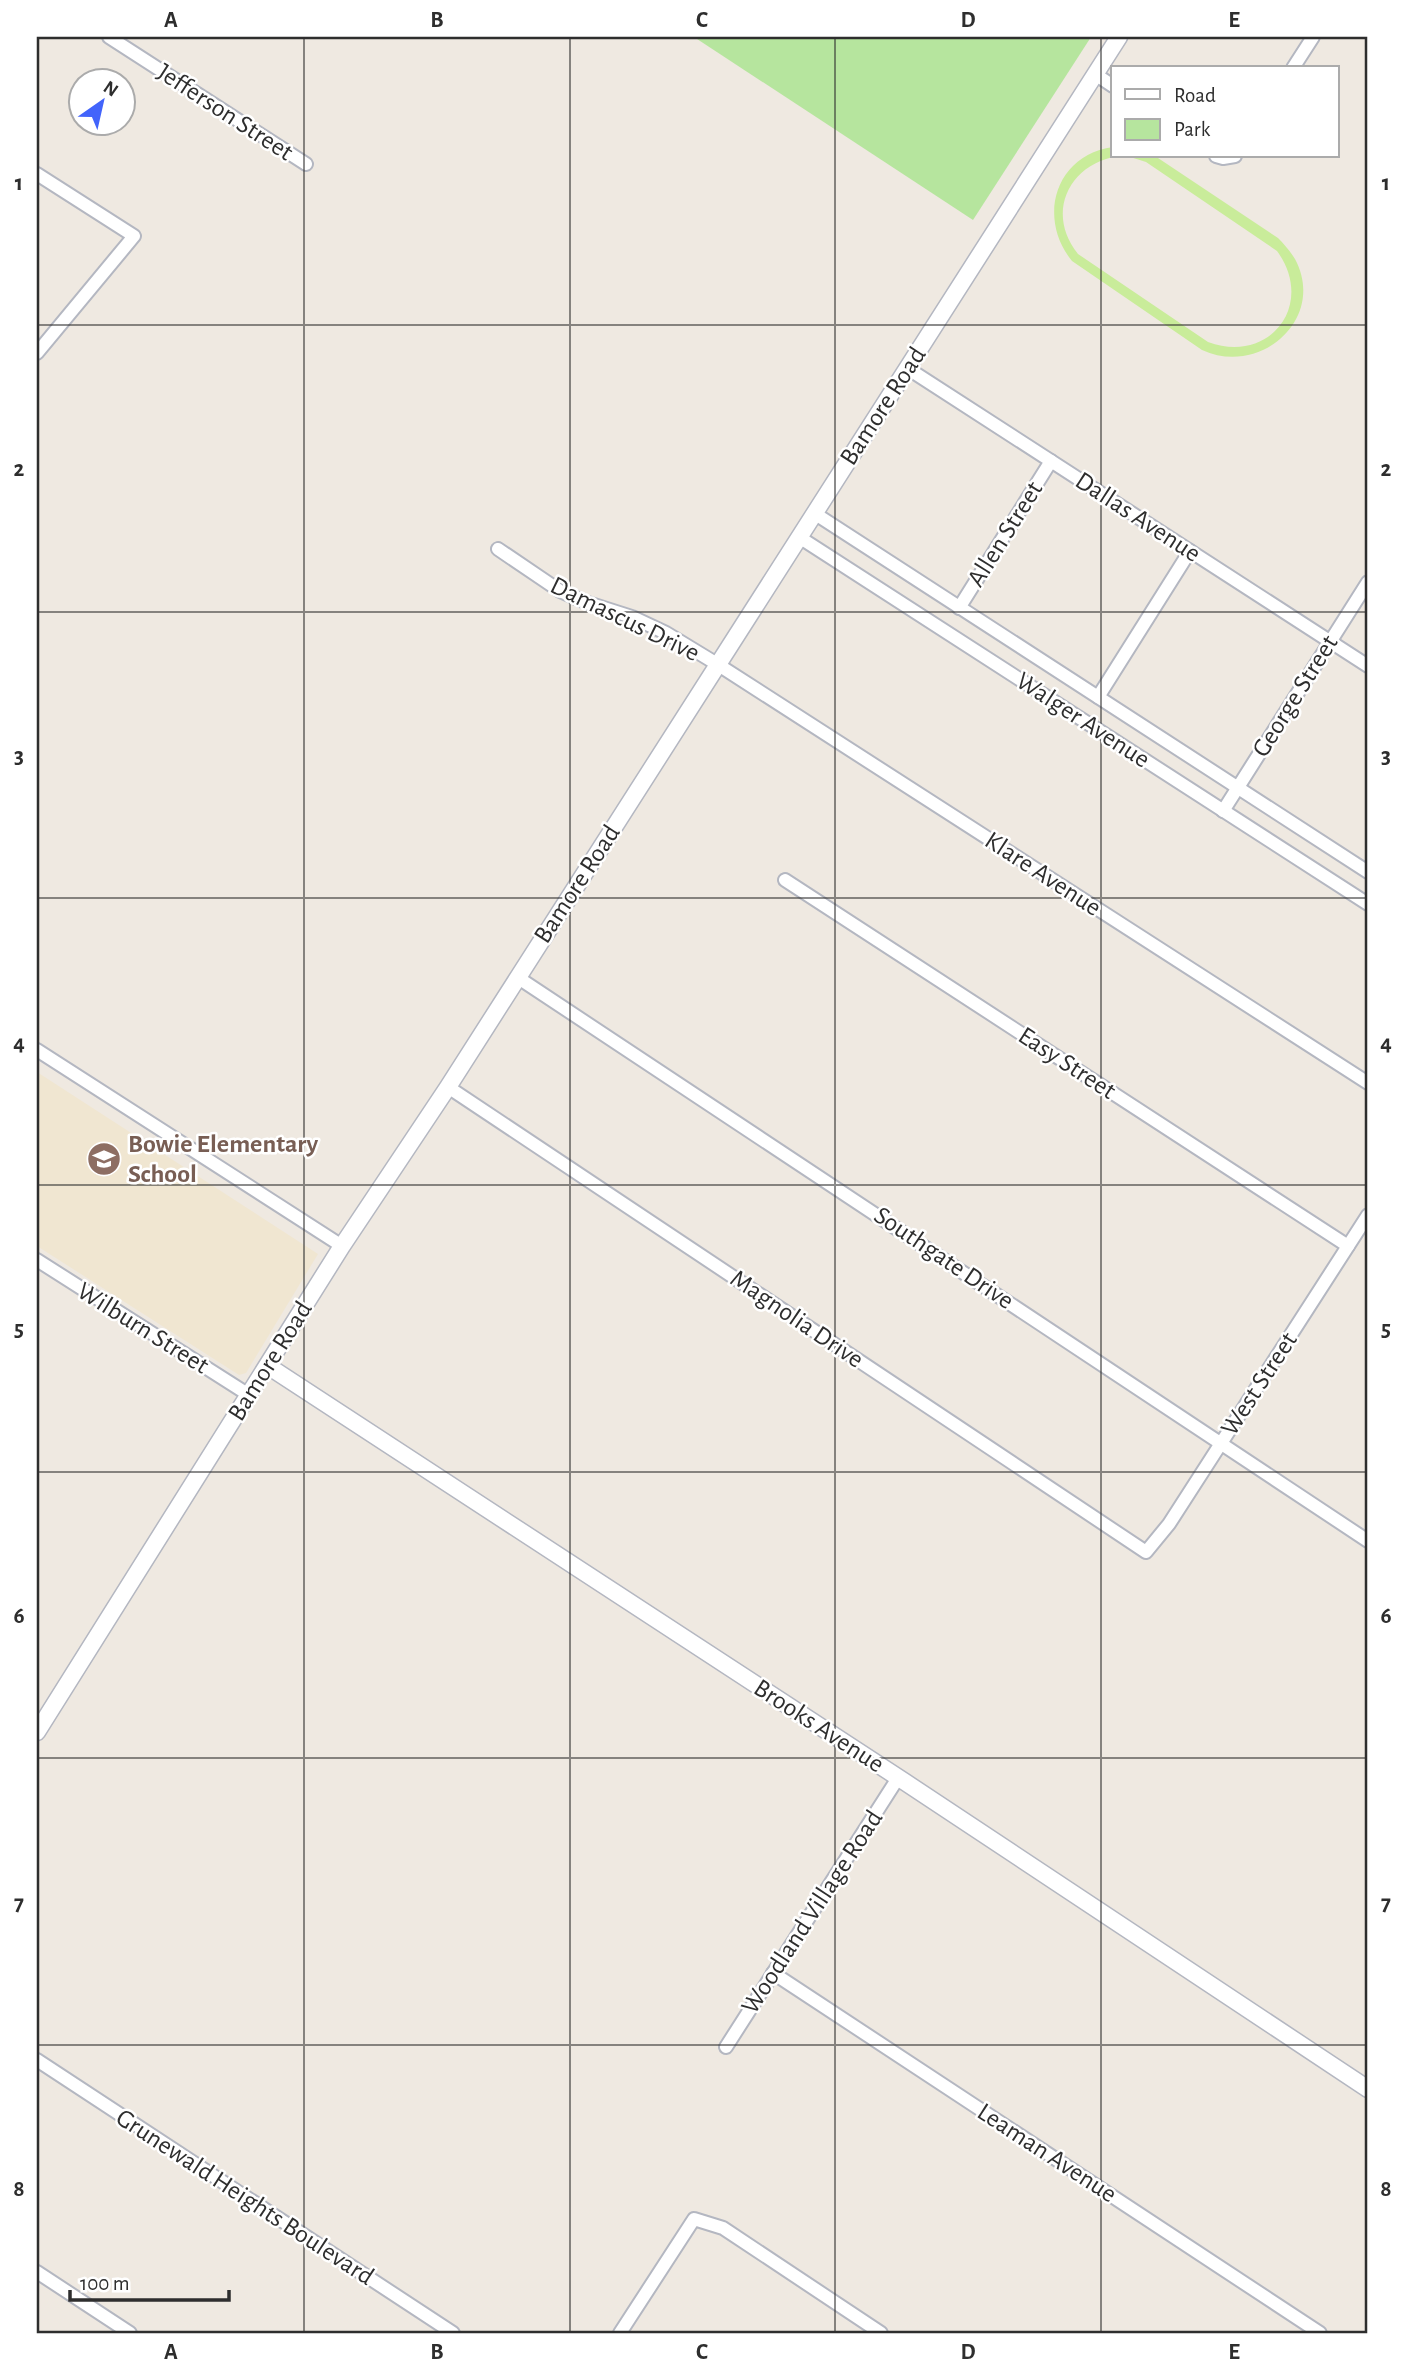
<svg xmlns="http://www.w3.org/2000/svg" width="1405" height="2370" viewBox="0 0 1405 2370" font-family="'Alegreya Sans',sans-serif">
<rect width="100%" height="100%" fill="#efe9e1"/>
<path fill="#f0e6d1" d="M 37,1072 L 318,1254 L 246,1373 L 239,1375 L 37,1246 Z"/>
<path fill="#b6e59e" d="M 694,37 L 1091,37 L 973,220 Z"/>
<path fill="#c9ec9a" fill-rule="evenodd" d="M 1113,147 L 1113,156 L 1155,156 L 1278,238 C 1284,244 1290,251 1295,259 C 1327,319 1260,377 1202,350 L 1072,261 C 1037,218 1055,155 1113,147 ZM 1118,156 L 1127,156 L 1146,162 L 1277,251 C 1316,304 1270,365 1208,342 L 1078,254 C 1045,213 1069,164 1118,156 Z"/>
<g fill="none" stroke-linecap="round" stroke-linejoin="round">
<g stroke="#b4b7c1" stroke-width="16">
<g id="minor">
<path d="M 109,37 L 306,164"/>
<path d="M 1293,68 L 1313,37"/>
<path d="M 1095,74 L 1113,86"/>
<path d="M 1216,156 L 1223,158 L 1235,156"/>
<path d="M 37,174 L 134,236 L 37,353"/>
<path d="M 907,368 L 1368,666"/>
<path d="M 814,513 L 1368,872"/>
<path d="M 799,537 L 1368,904"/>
<path d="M 498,549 L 560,591 L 585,602 L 632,617 L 666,633 L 717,664 L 1368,1083"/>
<path d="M 959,608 L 1051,461"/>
<path d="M 1098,697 L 1190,551"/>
<path d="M 1223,811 L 1368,582"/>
<path d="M 785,880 L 1348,1246"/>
<path d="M 517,977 L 1368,1541"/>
<path d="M 37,1050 L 342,1246"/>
<path d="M 448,1087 L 1146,1552 L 1169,1524 L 1368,1215"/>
<path d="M 37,1260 L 249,1395"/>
<path d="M 773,1973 L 1320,2333"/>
<path d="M 726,2047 L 898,1778"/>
<path d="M 37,2060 L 453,2333"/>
<path d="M 37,2272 L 130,2333"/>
<path d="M 620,2333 L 694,2219 L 723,2228 L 881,2333"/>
</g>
</g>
<g stroke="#b4b7c1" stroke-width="19">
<g id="tertiary">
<path d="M 268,1366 L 905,1782 L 1368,2089"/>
<path d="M 37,1732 L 342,1246 L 448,1087 L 1119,37"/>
</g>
</g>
<use href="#minor" stroke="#fff" stroke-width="12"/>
<use href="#tertiary" stroke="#fff" stroke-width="16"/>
</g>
<path fill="none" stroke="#2e2e2e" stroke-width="2" stroke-opacity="0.55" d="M 304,37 L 304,2333M 570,37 L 570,2333M 835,37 L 835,2333M 1101,37 L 1101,2333M 37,325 L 1368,325M 37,612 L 1368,612M 37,898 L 1368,898M 37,1185 L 1368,1185M 37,1472 L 1368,1472M 37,1758 L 1368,1758M 37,2045 L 1368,2045"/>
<defs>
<g id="school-disc" transform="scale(1.75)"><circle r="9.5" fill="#8d6e63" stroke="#fff"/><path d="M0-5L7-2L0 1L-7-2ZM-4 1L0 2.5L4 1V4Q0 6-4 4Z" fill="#fff"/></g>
</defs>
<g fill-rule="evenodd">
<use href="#school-disc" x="104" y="1159"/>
</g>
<g text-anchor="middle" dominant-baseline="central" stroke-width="5" stroke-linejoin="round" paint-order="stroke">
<g font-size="26" fill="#2e2e2e" stroke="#fff">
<text transform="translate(225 112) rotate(33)">Jefferson Street</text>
<text transform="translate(883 406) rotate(-57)">Bamore Road</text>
<text transform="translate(1138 517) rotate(33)">Dallas Avenue</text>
<text transform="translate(1005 534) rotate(-58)">Allen Street</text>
<text transform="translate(625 619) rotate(26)">Damascus Drive</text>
<text transform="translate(1295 696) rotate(-58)">George Street</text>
<text transform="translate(1083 720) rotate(33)">Walger Avenue</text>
<text transform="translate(1043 874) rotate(33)">Klare Avenue</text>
<text transform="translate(577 884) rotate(-57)">Bamore Road</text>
<text transform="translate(1067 1063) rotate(33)">Easy Street</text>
<text transform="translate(944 1258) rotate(34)">Southgate Drive</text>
<text transform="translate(797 1319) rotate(34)">Magnolia Drive</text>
<text transform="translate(143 1328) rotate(32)">Wilburn Street</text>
<text transform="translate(270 1361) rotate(-58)">Bamore Road</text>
<text transform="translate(1259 1384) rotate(-57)">West Street</text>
<text transform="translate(819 1726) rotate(33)">Brooks Avenue</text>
<text transform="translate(812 1912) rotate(-57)">Woodland Village Road</text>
<text transform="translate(1047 2153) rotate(33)">Leaman Avenue</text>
<text transform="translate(245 2197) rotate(33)">Grunewald Heights Boulevard</text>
</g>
<g font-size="26" font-weight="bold" fill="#785e54" stroke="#fff" text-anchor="start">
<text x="128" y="1144">Bowie Elementary<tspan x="128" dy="30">School</tspan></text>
</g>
</g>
<rect width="1405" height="2370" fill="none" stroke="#ffffff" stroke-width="77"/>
<rect x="1111" y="66" width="228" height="91" fill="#ffffff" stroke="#ababab" stroke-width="2"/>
<rect x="1125" y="89" width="35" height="10" fill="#ffffff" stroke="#ababab" stroke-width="2"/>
<text x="1174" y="102" font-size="21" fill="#2e2e2e">Road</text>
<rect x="1125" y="119" width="35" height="21" fill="#b6e59e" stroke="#ababab" stroke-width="2"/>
<text x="1174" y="136" font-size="21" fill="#2e2e2e">Park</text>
<g transform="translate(102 102) rotate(34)"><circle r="33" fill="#ffffff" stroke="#ababab" stroke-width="2"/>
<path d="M0-5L12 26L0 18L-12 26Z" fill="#4264fb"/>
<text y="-10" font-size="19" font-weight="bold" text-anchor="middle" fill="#2e2e2e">N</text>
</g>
<path d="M70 2290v10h159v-10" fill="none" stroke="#2e2e2e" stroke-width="3.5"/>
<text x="80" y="2290" font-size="21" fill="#2e2e2e" stroke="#ffffff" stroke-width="5" paint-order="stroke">100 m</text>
<rect x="38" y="38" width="1328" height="2294" fill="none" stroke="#2e2e2e" stroke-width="2.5"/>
<g font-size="23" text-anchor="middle" font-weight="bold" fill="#2e2e2e">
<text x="171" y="27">A</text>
<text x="437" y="27">B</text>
<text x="702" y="27">C</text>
<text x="968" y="27">D</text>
<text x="1234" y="27">E</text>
<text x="19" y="190">1</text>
<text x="1386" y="190">1</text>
<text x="19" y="476">2</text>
<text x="1386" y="476">2</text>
<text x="19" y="763">3</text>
<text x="1386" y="763">3</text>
<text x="19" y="1050">4</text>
<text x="1386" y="1050">4</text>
<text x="19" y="1336">5</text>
<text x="1386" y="1336">5</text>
<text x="19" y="1623">6</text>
<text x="1386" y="1623">6</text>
<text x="19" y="1910">7</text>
<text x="1386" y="1910">7</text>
<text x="19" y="2196">8</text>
<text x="1386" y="2196">8</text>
<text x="171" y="2359">A</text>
<text x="437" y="2359">B</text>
<text x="702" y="2359">C</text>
<text x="968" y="2359">D</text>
<text x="1234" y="2359">E</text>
</g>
</svg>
